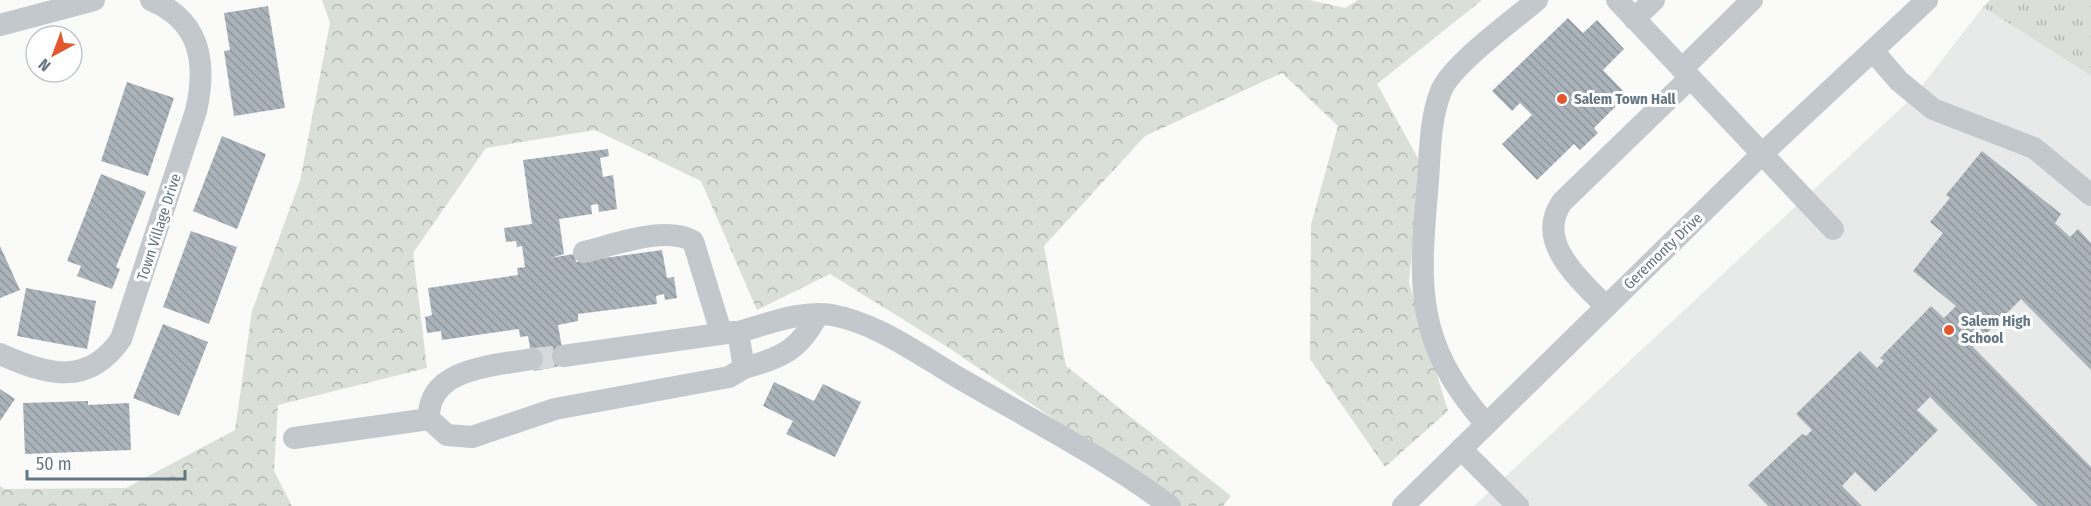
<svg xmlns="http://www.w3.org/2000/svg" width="2091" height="506" viewBox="0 0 2091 506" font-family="'Fira Sans Condensed',sans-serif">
<defs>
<pattern id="forest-crowns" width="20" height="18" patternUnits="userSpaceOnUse" patternTransform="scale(1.5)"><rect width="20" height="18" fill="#dadfd7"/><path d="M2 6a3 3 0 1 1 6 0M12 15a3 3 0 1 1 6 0" fill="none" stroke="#b4b9b4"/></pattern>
<pattern id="park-tufts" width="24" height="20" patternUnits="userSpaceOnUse" patternTransform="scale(1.5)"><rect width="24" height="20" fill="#dadfd7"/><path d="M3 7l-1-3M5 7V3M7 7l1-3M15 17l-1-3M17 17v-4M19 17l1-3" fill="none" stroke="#b4b9b4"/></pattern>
<pattern id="building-back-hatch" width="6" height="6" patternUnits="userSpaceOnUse" patternTransform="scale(1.5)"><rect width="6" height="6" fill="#aab3b9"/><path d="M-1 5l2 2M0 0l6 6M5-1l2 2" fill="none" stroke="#8e969c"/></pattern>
</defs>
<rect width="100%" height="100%" fill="#fafaf8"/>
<path fill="#e8e9e9" d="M 1983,7 L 2091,76 L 2091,506 L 1474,506 L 1914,96 Z"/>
<path fill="url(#forest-crowns)" d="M 322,0 L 1309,0 L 1345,8 L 1358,0 L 1482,0 L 1377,84 L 1420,162 L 1409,283 L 1448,411 L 1385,467 L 1310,359 L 1311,225 L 1338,126 L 1282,73 L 1145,136 L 1044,246 L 1066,366 L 1231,496 L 1223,506 L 1182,506 L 949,348 L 830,274 L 757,310 L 701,181 L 595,130 L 486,148 L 413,253 L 427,368 L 278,405 L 274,471 L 292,506 L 0,506 L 0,486 L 5,489 L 126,488 L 235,430 L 252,311 L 300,181 L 330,23 Z"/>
<path fill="url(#park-tufts)" d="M 1990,0 L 2091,0 L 2091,76 L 1983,7 Z"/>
<g fill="url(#building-back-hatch)">
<path d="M 268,6 L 285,108 L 234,116 L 224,51 L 230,50 L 224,13 Z"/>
<path d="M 1568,18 L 1583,33 L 1597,20 L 1624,49 L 1603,70 L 1627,95 L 1594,128 L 1598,133 L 1580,150 L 1574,144 L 1537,180 L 1502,144 L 1532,115 L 1520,103 L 1512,111 L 1492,91 Z"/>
<path d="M 127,82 L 174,98 L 148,176 L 101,161 Z"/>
<path d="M 222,136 L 266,154 L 237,229 L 193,211 Z"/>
<path d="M 608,149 L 609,156 L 600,158 L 603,177 L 613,175 L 617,209 L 599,212 L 598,204 L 591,205 L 592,214 L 559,219 L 564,254 L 550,258 L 574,254 L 576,262 L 662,250 L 667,278 L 674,277 L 677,298 L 665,300 L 664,294 L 656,296 L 657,304 L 578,314 L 578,321 L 558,325 L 565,365 L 534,371 L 528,336 L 520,337 L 519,329 L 442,340 L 441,331 L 427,333 L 425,317 L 432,315 L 428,288 L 518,275 L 517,268 L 525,267 L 522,246 L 517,247 L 516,241 L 506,242 L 504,228 L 532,224 L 523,160 Z"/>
<path d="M 1982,151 L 2061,214 L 2055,223 L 2070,237 L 2078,229 L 2091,243 L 2091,370 L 2021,299 L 1973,347 L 2091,467 L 2091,506 L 2038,506 L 1930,397 L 1917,410 L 1938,430 L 1904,464 L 1875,492 L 1855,472 L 1842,486 L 1862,506 L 1768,506 L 1748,485 L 1802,434 L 1806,436 L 1812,430 L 1796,414 L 1860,351 L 1877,368 L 1884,361 L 1880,358 L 1931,306 L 1944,318 L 1956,306 L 1913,271 L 1943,233 L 1930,222 L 1950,198 L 1946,195 Z"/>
<path d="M 101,174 L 146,192 L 116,267 L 120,269 L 112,289 L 77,276 L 81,266 L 67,261 Z"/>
<path d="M 191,231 L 237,247 L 209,324 L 163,307 Z"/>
<path d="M 0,246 L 20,290 L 0,298 Z"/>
<path d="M 26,288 L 96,301 L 87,349 L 17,336 Z"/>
<path d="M 163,324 L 208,342 L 179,416 L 133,398 Z"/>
<path d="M 774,382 L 814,401 L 823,384 L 861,402 L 835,457 L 786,434 L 793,421 L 763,406 Z"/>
<path d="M 0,389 L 15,399 L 0,421 Z"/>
<path d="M 88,401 L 88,405 L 129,403 L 131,450 L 25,454 L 23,403 Z"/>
</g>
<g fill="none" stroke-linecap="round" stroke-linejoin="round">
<path stroke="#d5d9db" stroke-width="22" stroke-dasharray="22 11" stroke-linecap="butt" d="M 532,359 L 563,356"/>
<g stroke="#c3c8cc" stroke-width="22">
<path d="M 1617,0 L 1833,229"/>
<path d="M 1634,19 L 1654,0"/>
<path d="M 0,25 L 94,0"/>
<path d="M 1873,51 L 1899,81 L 1933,109 L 2034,148 L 2091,195"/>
<path d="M 1682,69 L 1752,0"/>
<path d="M 584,252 C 614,245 665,225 693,241 L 721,332"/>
<path d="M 1606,307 C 1580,279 1534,242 1562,202 L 1690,78"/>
<path d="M 818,314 C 800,350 781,358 744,368 L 738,332 C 768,324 801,310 832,315 C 877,323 920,355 959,378 C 1030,419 1104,457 1170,506"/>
<path d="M 0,354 C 47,375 88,387 121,339 L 196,111 C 207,63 201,21 151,0"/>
<path d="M 563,356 L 734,332"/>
<path d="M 532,359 C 495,366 427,367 429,419 L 447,435 L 472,437 L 555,409 L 729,377 L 744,368"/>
<path d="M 1486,424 C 1413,341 1419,285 1428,181 C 1430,152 1430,118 1441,91 C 1452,64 1514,20 1537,0"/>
<path d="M 294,438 L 429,419"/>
<path d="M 1461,449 L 1518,506"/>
<path d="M 1403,506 L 1762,154 L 1927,0"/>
</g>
</g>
<g fill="#e4572e" stroke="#fff" stroke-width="2">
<circle cx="1562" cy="99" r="6"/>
<circle cx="1949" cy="330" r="6"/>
</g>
<g text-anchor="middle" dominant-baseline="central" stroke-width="6" stroke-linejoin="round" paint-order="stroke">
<g font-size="15" font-weight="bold" fill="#657683" stroke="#fff" text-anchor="start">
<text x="1574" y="99">Salem Town Hall</text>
<text x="1961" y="321">Salem High<tspan x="1961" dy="17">School</tspan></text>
</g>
<g font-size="15" fill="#657683" stroke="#fff">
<text transform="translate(159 227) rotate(-72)">Town Village Drive</text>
<text transform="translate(1663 251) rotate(-44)">Geremonty Drive</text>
</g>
</g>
<g transform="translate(54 54) rotate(221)"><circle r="28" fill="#ffffff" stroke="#c1c8cd" stroke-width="1.5"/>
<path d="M0-4.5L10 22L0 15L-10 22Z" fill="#e4572e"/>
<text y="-9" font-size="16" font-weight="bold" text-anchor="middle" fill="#657683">N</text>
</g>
<path d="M27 470v9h158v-9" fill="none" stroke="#657683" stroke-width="3"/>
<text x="36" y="470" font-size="18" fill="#657683" stroke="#ffffff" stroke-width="4.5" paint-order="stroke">50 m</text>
</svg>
